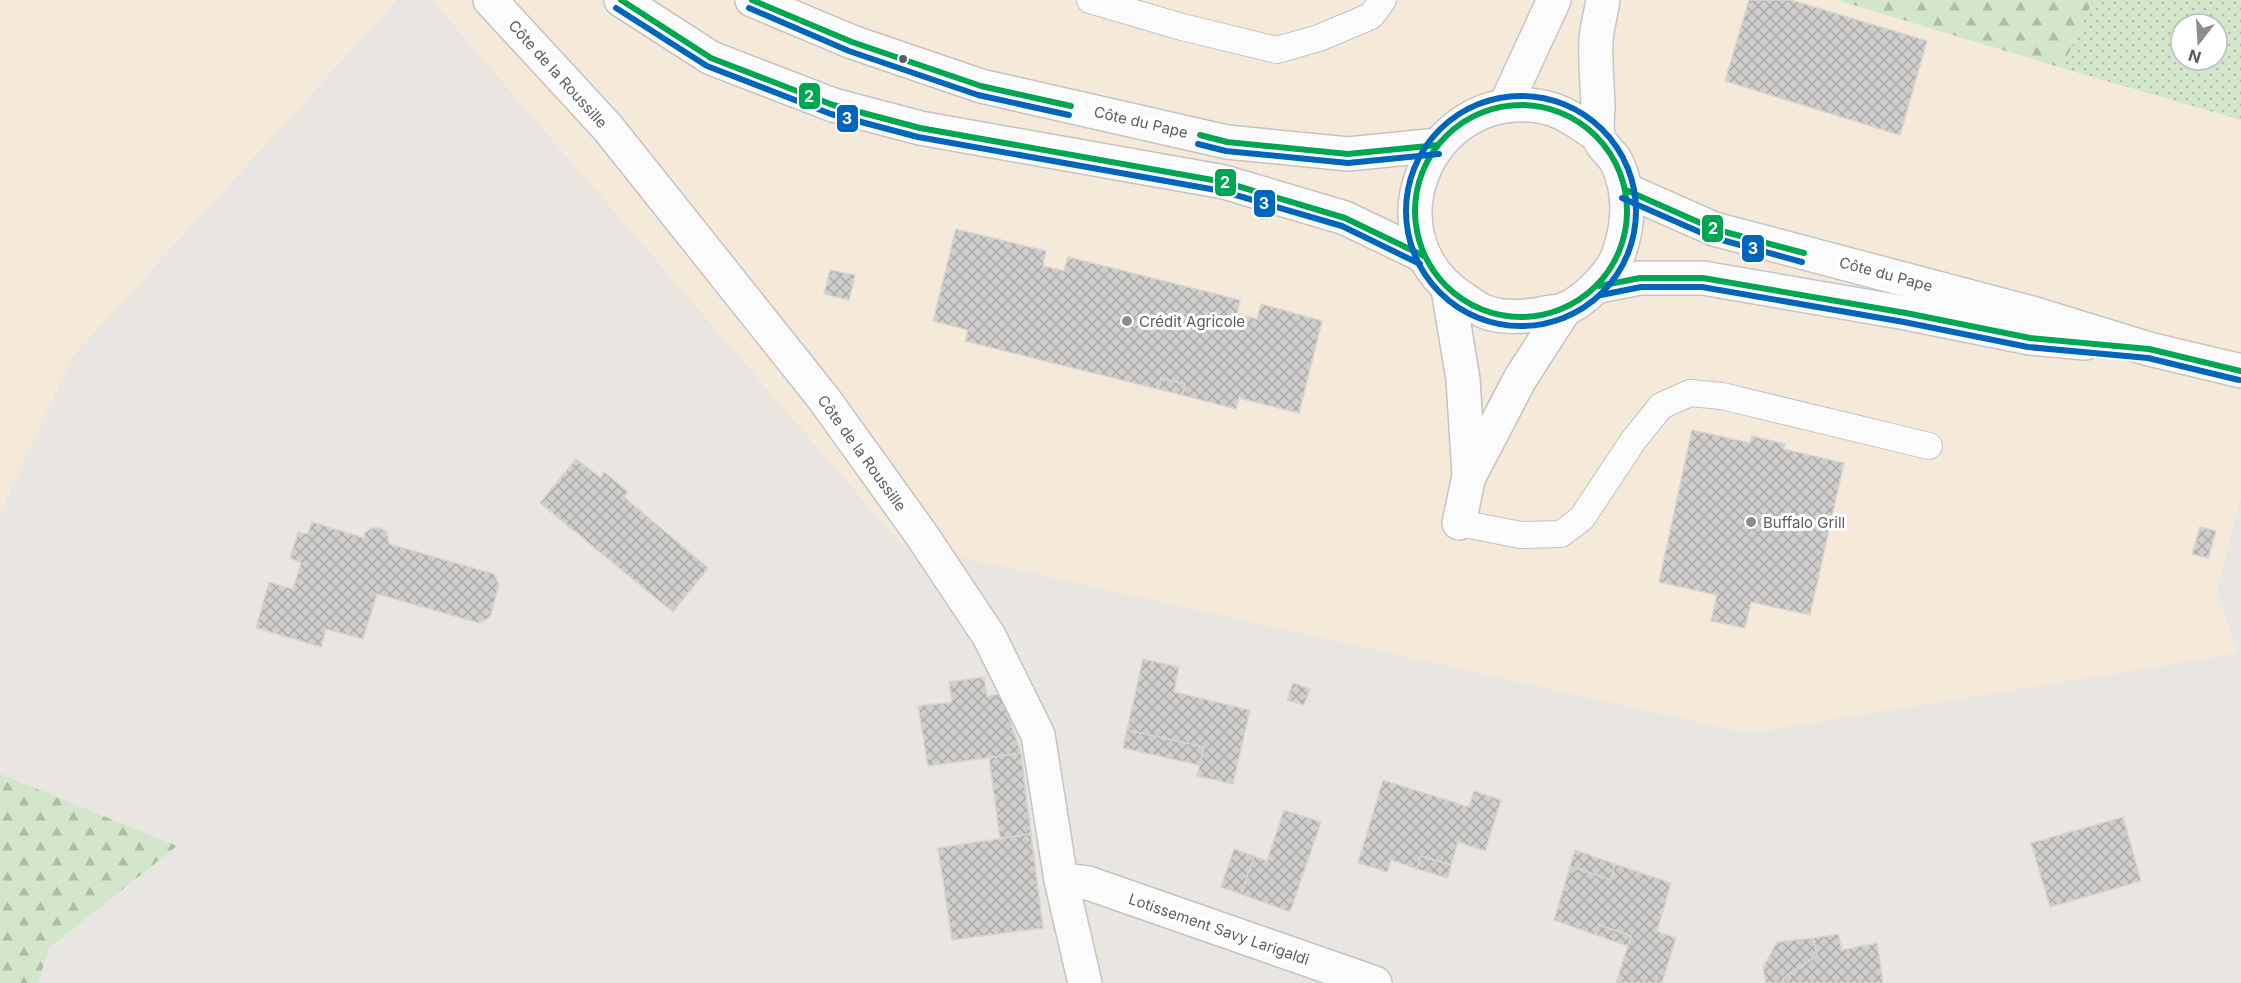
<svg xmlns="http://www.w3.org/2000/svg" width="2241" height="983" viewBox="0 0 2241 983" font-family="Inter,sans-serif">
<defs>
<pattern id="grass-dots" width="8" height="8" patternUnits="userSpaceOnUse" patternTransform="scale(1.5)"><rect width="8" height="8" fill="#d2e6cb"/><path d="M2 2h.1M6 6h.1" fill="none" stroke="#adbea8" stroke-width="1.8" stroke-linecap="round"/></pattern>
<pattern id="forest-firs" width="22" height="20" patternUnits="userSpaceOnUse" patternTransform="scale(1.5)"><rect width="22" height="20" fill="#d2e6cb"/><path d="M5 1l3.5 6h-7zM16 11l3.5 6h-7z" fill="#adbea8"/></pattern>
<pattern id="building-cross-hatch" width="8" height="8" patternUnits="userSpaceOnUse" patternTransform="scale(1.5)"><rect width="8" height="8" fill="#d0cecc"/><path d="M0 0l8 8M0 8l8-8" fill="none" stroke="#acaaa9"/></pattern>
</defs>
<rect width="100%" height="100%" fill="#e9e6e2"/>
<g fill="#f5ead9">
<path d="M 0,0 L 397,0 L 72,357 L 0,513 Z"/>
<path d="M 432,0 L 1837,0 L 2241,120 L 2241,495 L 2216,593 L 2239,653 L 1748,733 L 900,543 Z"/>
</g>
<path fill="url(#grass-dots)" fill-rule="evenodd" d="M 2093,0 L 2241,0 L 2241,120 L 2062,68 ZM 2181,24 L 2217,24 L 2217,60 L 2181,60 Z"/>
<g fill="url(#forest-firs)">
<path d="M 1837,0 L 2093,0 L 2062,68 Z"/>
<path d="M 0,774 L 177,846 L 49,948 L 38,983 L 0,983 Z"/>
</g>
<g fill="url(#building-cross-hatch)" stroke="#d8d5d1" stroke-width="1.5">
<path d="M 1749,0 L 1791,0 L 1927,41 L 1900,135 L 1725,81 Z"/>
<path d="M 956,229 L 1046,251 L 1043,266 L 1064,271 L 1068,257 L 1240,300 L 1237,314 L 1257,319 L 1261,304 L 1322,321 L 1299,413 L 1239,398 L 1236,409 L 1182,395 L 1185,384 L 1161,378 L 1158,389 L 965,341 L 968,330 L 933,321 Z"/>
<path d="M 830,270 L 855,275 L 849,300 L 824,294 Z"/>
<path d="M 1161,378 L 1185,384 L 1182,395 L 1158,389 Z"/>
<path d="M 1692,430 L 1750,443 L 1752,436 L 1785,444 L 1783,449 L 1844,463 L 1810,615 L 1751,602 L 1745,628 L 1711,621 L 1717,595 L 1659,582 Z"/>
<path d="M 576,459 L 601,478 L 604,472 L 628,492 L 624,497 L 708,568 L 673,612 L 540,503 Z"/>
<path d="M 312,522 L 364,538 L 365,533 L 372,528 L 380,528 L 387,532 L 389,544 L 494,574 L 499,585 L 490,617 L 479,623 L 377,594 L 363,639 L 326,629 L 321,647 L 256,628 L 269,582 L 293,589 L 301,563 L 290,558 L 298,532 L 308,534 Z"/>
<path d="M 2200,527 L 2216,531 L 2208,558 L 2192,554 Z"/>
<path d="M 1143,659 L 1179,667 L 1174,692 L 1250,710 L 1233,784 L 1197,776 L 1204,747 L 1127,730 Z"/>
<path d="M 984,677 L 987,696 L 1001,694 L 1021,753 L 928,766 L 918,706 L 952,702 L 949,682 Z"/>
<path d="M 1293,683 L 1310,689 L 1304,705 L 1287,700 Z"/>
<path d="M 1127,730 L 1204,747 L 1199,765 L 1123,748 Z"/>
<path d="M 1021,753 L 1031,834 L 1000,838 L 989,758 Z"/>
<path d="M 1383,780 L 1469,807 L 1474,791 L 1501,800 L 1485,851 L 1458,842 L 1451,865 L 1421,856 L 1417,869 L 1391,860 L 1387,872 L 1358,863 Z"/>
<path d="M 1284,810 L 1321,822 L 1290,912 L 1241,894 L 1254,856 L 1267,861 Z"/>
<path d="M 2123,817 L 2141,881 L 2050,907 L 2031,843 Z"/>
<path d="M 1031,834 L 1043,928 L 952,940 L 938,848 Z"/>
<path d="M 1234,849 L 1254,856 L 1241,894 L 1221,887 Z"/>
<path d="M 1575,850 L 1615,864 L 1611,880 L 1570,866 Z"/>
<path d="M 1421,856 L 1451,865 L 1448,878 L 1417,869 Z"/>
<path d="M 1615,864 L 1671,883 L 1657,931 L 1676,938 L 1662,983 L 1616,983 L 1631,936 L 1599,925 L 1596,935 L 1554,920 L 1570,866 L 1611,880 Z"/>
<path d="M 1599,925 L 1631,936 L 1628,946 L 1596,935 Z"/>
<path d="M 1838,934 L 1842,950 L 1877,943 L 1883,983 L 1784,983 L 1783,978 L 1817,956 L 1813,938 Z"/>
<path d="M 1813,938 L 1817,956 L 1783,978 L 1784,983 L 1766,983 L 1763,968 L 1777,942 Z"/>
</g>
<g fill="none" stroke-linecap="round" stroke-linejoin="round">
<g stroke="#c4c3c3" stroke-width="28">
<g id="service">
<path d="M 1090,0 L 1182,27 L 1277,50 L 1319,38 L 1371,16 L 1383,0"/>
<path d="M 1459,523 L 1521,535 L 1561,534 L 1582,518 L 1633,441 L 1661,406 L 1690,393 L 1722,396 L 1929,446"/>
</g>
</g>
<g stroke="#c4c3c3" stroke-width="36">
<g id="minor">
<path d="M 1448,289 L 1463,379 L 1469,476 L 1459,523"/>
<path d="M 1470,475 L 1520,379 L 1565,309"/>
<path d="M 1061,880 L 1088,883 L 1375,983"/>
</g>
</g>
<g stroke="#c4c3c3" stroke-width="36">
<g id="tertiary">
<path d="M 490,0 L 608,128 L 824,399 L 921,534 L 989,636 L 1038,735 L 1061,880 L 1085,983"/>
<path d="M 621,0 L 711,58 L 833,105 L 920,128 L 1224,182 L 1345,218 L 1424,256"/>
<path d="M 752,0 L 852,42 L 981,86 L 1227,142 L 1348,154 L 1438,145"/>
</g>
</g>
<g stroke="#c5c5c5" stroke-width="36">
<g id="secondary">
<path d="M 1505,106 L 1554,0"/>
<path d="M 1598,136 C 1580,123 1561,109 1538,106 C 1426,90 1367,238 1464,299 C 1470,303 1476,308 1483,311 C 1501,319 1527,317 1545,313 C 1551,312 1557,312 1563,310 C 1584,302 1612,274 1619,253 C 1629,223 1631,191 1616,161 C 1611,153 1600,145 1598,135 C 1596,126 1598,113 1598,104 C 1597,83 1595,61 1596,40 C 1597,27 1601,13 1603,0"/>
<path d="M 1626,190 L 1714,229 L 2032,313 L 2149,349 L 2241,371"/>
<path d="M 1599,286 L 1640,278 L 1703,278 L 1906,313 L 2030,338 L 2085,343"/>
</g>
</g>
<use href="#service" stroke="#fcfbfb" stroke-width="26"/>
<use href="#minor" stroke="#fcfbfb" stroke-width="33"/>
<use href="#tertiary" stroke="#fcfbfb" stroke-width="33"/>
<use href="#secondary" stroke="#fcfbfb" stroke-width="33"/>
<g stroke="#fff" stroke-width="10">
<g id="bus-1">
<path d="M 621,0 L 711,58 L 833,105 L 920,128 L 1224,182 L 1345,218 L 1424,256"/>
<path d="M 752,0 L 852,42 L 981,86 L 1071,106"/>
<circle cx="1521" cy="211" r="106"/>
<path d="M 1200,135 L 1227,142 L 1348,154 L 1438,145"/>
<path d="M 1626,190 L 1714,229 L 1804,253"/>
<path d="M 1599,286 L 1640,278 L 1703,278 L 1906,313 L 2030,338 L 2149,349 L 2241,371"/>
</g>
</g>
<g stroke="#fff" stroke-width="10">
<g id="bus-2">
<path d="M 616,8 L 707,66 L 831,114 L 918,137 L 1222,191 L 1342,226 L 1420,264"/>
<path d="M 749,8 L 849,51 L 978,95 L 1069,115"/>
<circle cx="1521" cy="211" r="115"/>
<path d="M 1198,144 L 1226,151 L 1348,163 L 1439,154"/>
<path d="M 1622,198 L 1711,237 L 1802,262"/>
<path d="M 1601,295 L 1641,287 L 1702,287 L 1904,322 L 2028,347 L 2148,358 L 2239,380"/>
</g>
</g>
<use href="#bus-1" stroke="#00a651" stroke-width="6"/>
<use href="#bus-2" stroke="#0065bd" stroke-width="6"/>
</g>
<circle fill="#585d61" stroke="#fff" stroke-width="2" cx="903" cy="59" r="5"/>
<g fill="#8b8d8e" stroke="#fff" stroke-width="2">
<circle cx="1127" cy="321" r="6"/>
<circle cx="1751" cy="522" r="6"/>
</g>
<g text-anchor="middle" dominant-baseline="central" stroke-width="6" stroke-linejoin="round" paint-order="stroke">
<g font-size="15" fill="#585d61" stroke="#fff">
<text transform="translate(558 74) rotate(48)">Côte de la Roussille</text>
<text transform="translate(1141 122) rotate(13)">Côte du Pape</text>
<text transform="translate(1886 274) rotate(15)">Côte du Pape</text>
<text transform="translate(862 453) rotate(54)">Côte de la Roussille</text>
<text transform="translate(1219 929) rotate(19)">Lotissement Savy Larigaldi</text>
</g>
<g font-size="15" fill="#585d61" stroke="#fff" text-anchor="start">
<text x="1139" y="321">Crédit Agricole</text>
<text x="1763" y="522">Buffalo Grill</text>
</g>
</g>
<g stroke="#fff" stroke-width="2">
<rect x="798" y="82" width="23" height="28" rx="6" fill="#00a651"/>
<rect x="836" y="104" width="23" height="29" rx="6" fill="#0065bd"/>
<rect x="1214" y="168" width="23" height="29" rx="6" fill="#00a651"/>
<rect x="1253" y="189" width="23" height="29" rx="6" fill="#0065bd"/>
<rect x="1701" y="214" width="23" height="29" rx="6" fill="#00a651"/>
<rect x="1741" y="234" width="24" height="29" rx="6" fill="#0065bd"/>
</g>
<g font-size="16" text-anchor="middle" font-weight="bold" fill="#fff">
<text x="809" y="102">2</text>
<text x="847" y="124">3</text>
<text x="1225" y="188">2</text>
<text x="1264" y="209">3</text>
<text x="1713" y="234">2</text>
<text x="1753" y="254">3</text>
</g>
<g transform="translate(2199 42) rotate(197)"><circle r="28" fill="#ffffff" stroke="#bcbec0" stroke-width="1.5"/>
<path d="M0-4.5L10 22L0 15L-10 22Z" fill="#8b8d8e"/>
<text y="-9" font-size="16" font-weight="bold" text-anchor="middle" fill="#585d61">N</text>
</g>
</svg>
